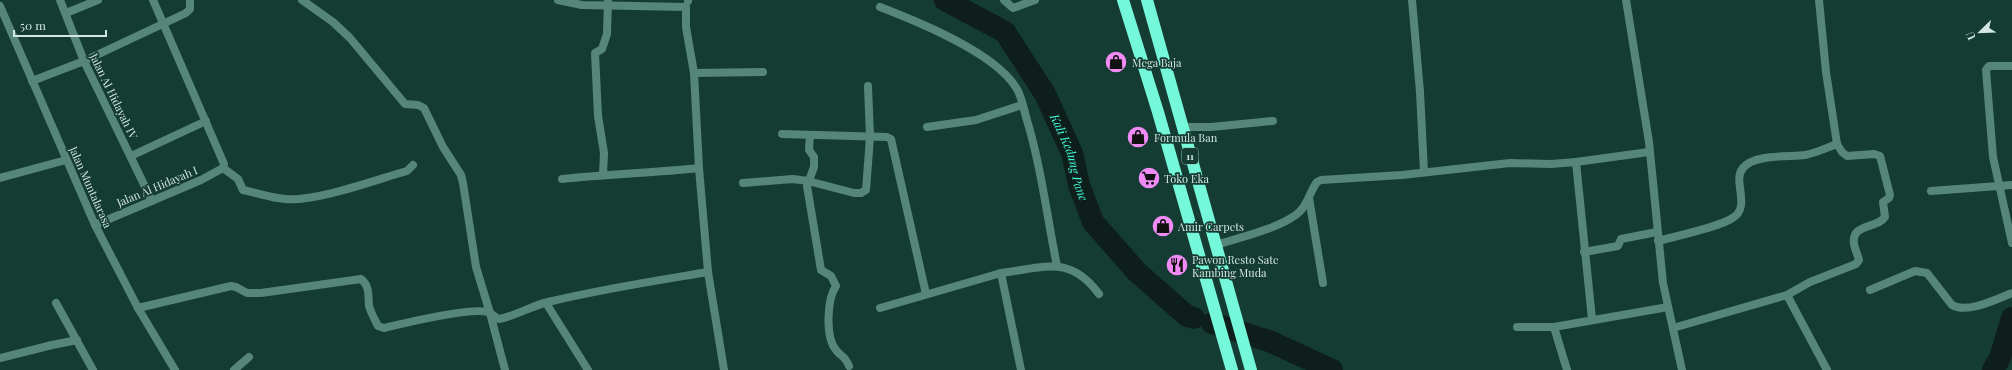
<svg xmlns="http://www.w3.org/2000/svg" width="2012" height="370" viewBox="0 0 2012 370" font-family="'Playfair Display',serif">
<rect width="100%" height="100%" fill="#153c33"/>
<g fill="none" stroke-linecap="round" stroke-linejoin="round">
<g stroke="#0e1f1b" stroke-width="22">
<path id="s1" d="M 945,0 L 1005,32 L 1045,94 L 1072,153 L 1079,185 L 1093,222 L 1137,272 L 1187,316 L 1194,318"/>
<path d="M 1212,323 L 1269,341 L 1332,370"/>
<path d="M 1993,370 L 2000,358 L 2012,318"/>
</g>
<g stroke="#56867a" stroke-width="8">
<path d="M 60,0 L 84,61 L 152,201"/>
<path d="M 302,0 L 333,22 L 350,38 L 405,104 L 418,105 L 424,108 L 443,147 L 461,175 L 463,183 L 476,267 L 490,313 L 505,370"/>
<path d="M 558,0 L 582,5 L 686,7 L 686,27 L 694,73 L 699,168 L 708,272 L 724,370"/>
<path d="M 1004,0 L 1013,8 L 1035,0"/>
<path d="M 1412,0 L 1420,92 L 1424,172"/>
<path d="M 1626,0 L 1649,142 L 1663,283 L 1682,370"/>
<path d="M 688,1 L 688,0"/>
<path d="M 0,6 L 95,225 L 138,308 L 175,370"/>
<path d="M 880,7 C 919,22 999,54 1018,91 C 1022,99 1024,109 1026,117 C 1041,165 1047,217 1057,266"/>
<path d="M 66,13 L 98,0"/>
<path d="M 2012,66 L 1989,66 L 1986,70 L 1993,157 L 2012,243"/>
<path d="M 694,73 L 763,72"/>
<path d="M 32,81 L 84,61 L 186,13 L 190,9 L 190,0"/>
<path d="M 927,127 L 976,120 L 1022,105"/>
<path d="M 1182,127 L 1211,127 L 1273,121"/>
<path d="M 782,134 L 887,137 L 891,139 L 926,294"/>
<path d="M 810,135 L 809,150 L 814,157 L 814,167 L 807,186 L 821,270 L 831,276 L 836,286 C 827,299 825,337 836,350 C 842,358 844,354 849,366"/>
<path d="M 131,156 L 206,121"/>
<path d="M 1576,162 L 1592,319"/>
<path d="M 223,168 L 238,179 L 243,190 C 257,193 271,198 285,199 C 316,202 375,180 407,171 L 413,165"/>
<path d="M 603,175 L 604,153 L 598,116 L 595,53 L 602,49 L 607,34 L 608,0"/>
<path d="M 0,178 L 66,160"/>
<path d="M 562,179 C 608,174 653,173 699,168"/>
<path d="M 743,183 L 793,179 L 808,181 L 854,193 L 861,193 L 866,190 L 870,137 L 868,86"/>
<path d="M 1931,191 L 2012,185"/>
<path d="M 1309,198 L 1323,283"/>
<path d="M 95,225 L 201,180 L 223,168 L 224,164 L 153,0"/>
<path d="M 1658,241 C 1676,236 1721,227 1734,217 C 1740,213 1742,205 1741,198 C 1741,188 1736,176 1743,168 C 1754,154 1788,157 1805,155 C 1816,153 1826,148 1837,144"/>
<path d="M 1215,245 C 1236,239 1289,226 1302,209 C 1309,200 1311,190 1317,182 L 1321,180 L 1402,175 L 1510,163 L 1551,164 L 1576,162 L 1649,152"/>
<path d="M 1584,252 L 1618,246 L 1621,239 L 1657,232"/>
<path d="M 1001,273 C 1044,268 1069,254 1099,294"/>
<path d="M 1870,290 L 1915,271 L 1927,273 L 1952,305 C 1967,314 1997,299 2012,293"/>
<path d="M 1787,295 L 1827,370"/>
<path d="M 56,303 L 93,370"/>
<path d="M 546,303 L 588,370"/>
<path d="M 138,308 L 231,286 L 236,287 L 247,293 L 261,293 L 361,279 C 370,286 368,296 369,306 C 371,313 375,320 378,326 L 384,328 C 405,323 469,307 488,312 C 492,314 495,317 499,319 C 516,316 531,306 548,302 C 601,289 654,281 708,272"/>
<path d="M 880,308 L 1001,273 L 1021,370"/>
<path d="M 1517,327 L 1554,327 L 1668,307"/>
<path d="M 1554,327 L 1567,370"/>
<path d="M 1673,328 L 1787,295 L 1810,282 L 1856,264 L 1859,260 C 1858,255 1855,250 1854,244 C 1851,223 1877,229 1885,217 L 1883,202 L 1889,198 L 1890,195 L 1880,156 L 1874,154 L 1847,156 L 1842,152 L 1837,144 L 1826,72 L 1819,0"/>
<path d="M 0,358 L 52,345 L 77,340"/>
<path d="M 234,370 L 249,357"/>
</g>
<g stroke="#75f7da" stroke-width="12">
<path d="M 1123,0 L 1158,112 L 1232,370"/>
<path d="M 1147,0 L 1251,370"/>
</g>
</g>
<defs>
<g id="shop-disc" transform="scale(1.15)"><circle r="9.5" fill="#f08bf6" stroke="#153c33"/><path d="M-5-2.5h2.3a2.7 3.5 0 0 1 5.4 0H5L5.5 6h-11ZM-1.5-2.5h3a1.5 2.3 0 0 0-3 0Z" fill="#111"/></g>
<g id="supermarket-disc" transform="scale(1.15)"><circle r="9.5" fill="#f08bf6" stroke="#153c33"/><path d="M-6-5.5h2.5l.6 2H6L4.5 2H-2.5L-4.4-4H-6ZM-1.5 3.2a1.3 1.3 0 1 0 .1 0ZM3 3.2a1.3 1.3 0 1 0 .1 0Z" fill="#111"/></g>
<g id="restaurant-disc" transform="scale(1.15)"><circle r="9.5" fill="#f08bf6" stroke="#153c33"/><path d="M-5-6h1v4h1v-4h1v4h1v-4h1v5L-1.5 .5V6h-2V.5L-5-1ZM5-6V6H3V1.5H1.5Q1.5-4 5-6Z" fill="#111"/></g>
</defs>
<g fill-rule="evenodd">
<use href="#shop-disc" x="1116" y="62"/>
<use href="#shop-disc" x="1138" y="137"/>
<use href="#supermarket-disc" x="1149" y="178"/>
<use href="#shop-disc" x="1163" y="226"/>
<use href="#restaurant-disc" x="1177" y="265"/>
</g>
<g text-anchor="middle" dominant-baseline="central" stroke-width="3.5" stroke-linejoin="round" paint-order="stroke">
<rect fill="#153c33" stroke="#99b4ad" stroke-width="1" x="1182" y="148" width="16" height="16" rx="3"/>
<g font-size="10" font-weight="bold" fill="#d2e7e1">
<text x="1190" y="156">11</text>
</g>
<g font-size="11" fill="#d2e7e1" stroke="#153c33" text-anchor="start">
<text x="1132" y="62">Mega Baja</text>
<text x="1154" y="137">Formula Ban</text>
<text x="1164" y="178">Toko Eka</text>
<text x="1178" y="226">Amir Carpets</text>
<text x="1192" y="259">Pawon Resto Sate<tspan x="1192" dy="13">Kambing Muda</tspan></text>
</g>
<g font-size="11" fill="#d2e7e1" stroke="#153c33">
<text transform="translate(114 96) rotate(64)">Jalan Al Hidayah IV</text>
<text transform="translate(157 186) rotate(-23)">Jalan Al Hidayah I</text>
<text transform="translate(91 187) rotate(66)">Jalan Muntalarasa</text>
</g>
<g font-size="12" font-style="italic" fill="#42fcda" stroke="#153c33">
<text stroke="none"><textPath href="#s1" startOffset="210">Kali Kedung Pane</textPath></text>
</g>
</g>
<g transform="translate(1980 32) rotate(247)" stroke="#153c33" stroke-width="3" paint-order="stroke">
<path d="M0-3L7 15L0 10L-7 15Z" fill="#d2e7e1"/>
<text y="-6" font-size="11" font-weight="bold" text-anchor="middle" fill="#d2e7e1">U</text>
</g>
<path d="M14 30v6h92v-6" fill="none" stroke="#d2e7e1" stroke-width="2"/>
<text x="20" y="30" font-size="12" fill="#d2e7e1" stroke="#153c33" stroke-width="3" paint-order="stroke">50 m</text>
</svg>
